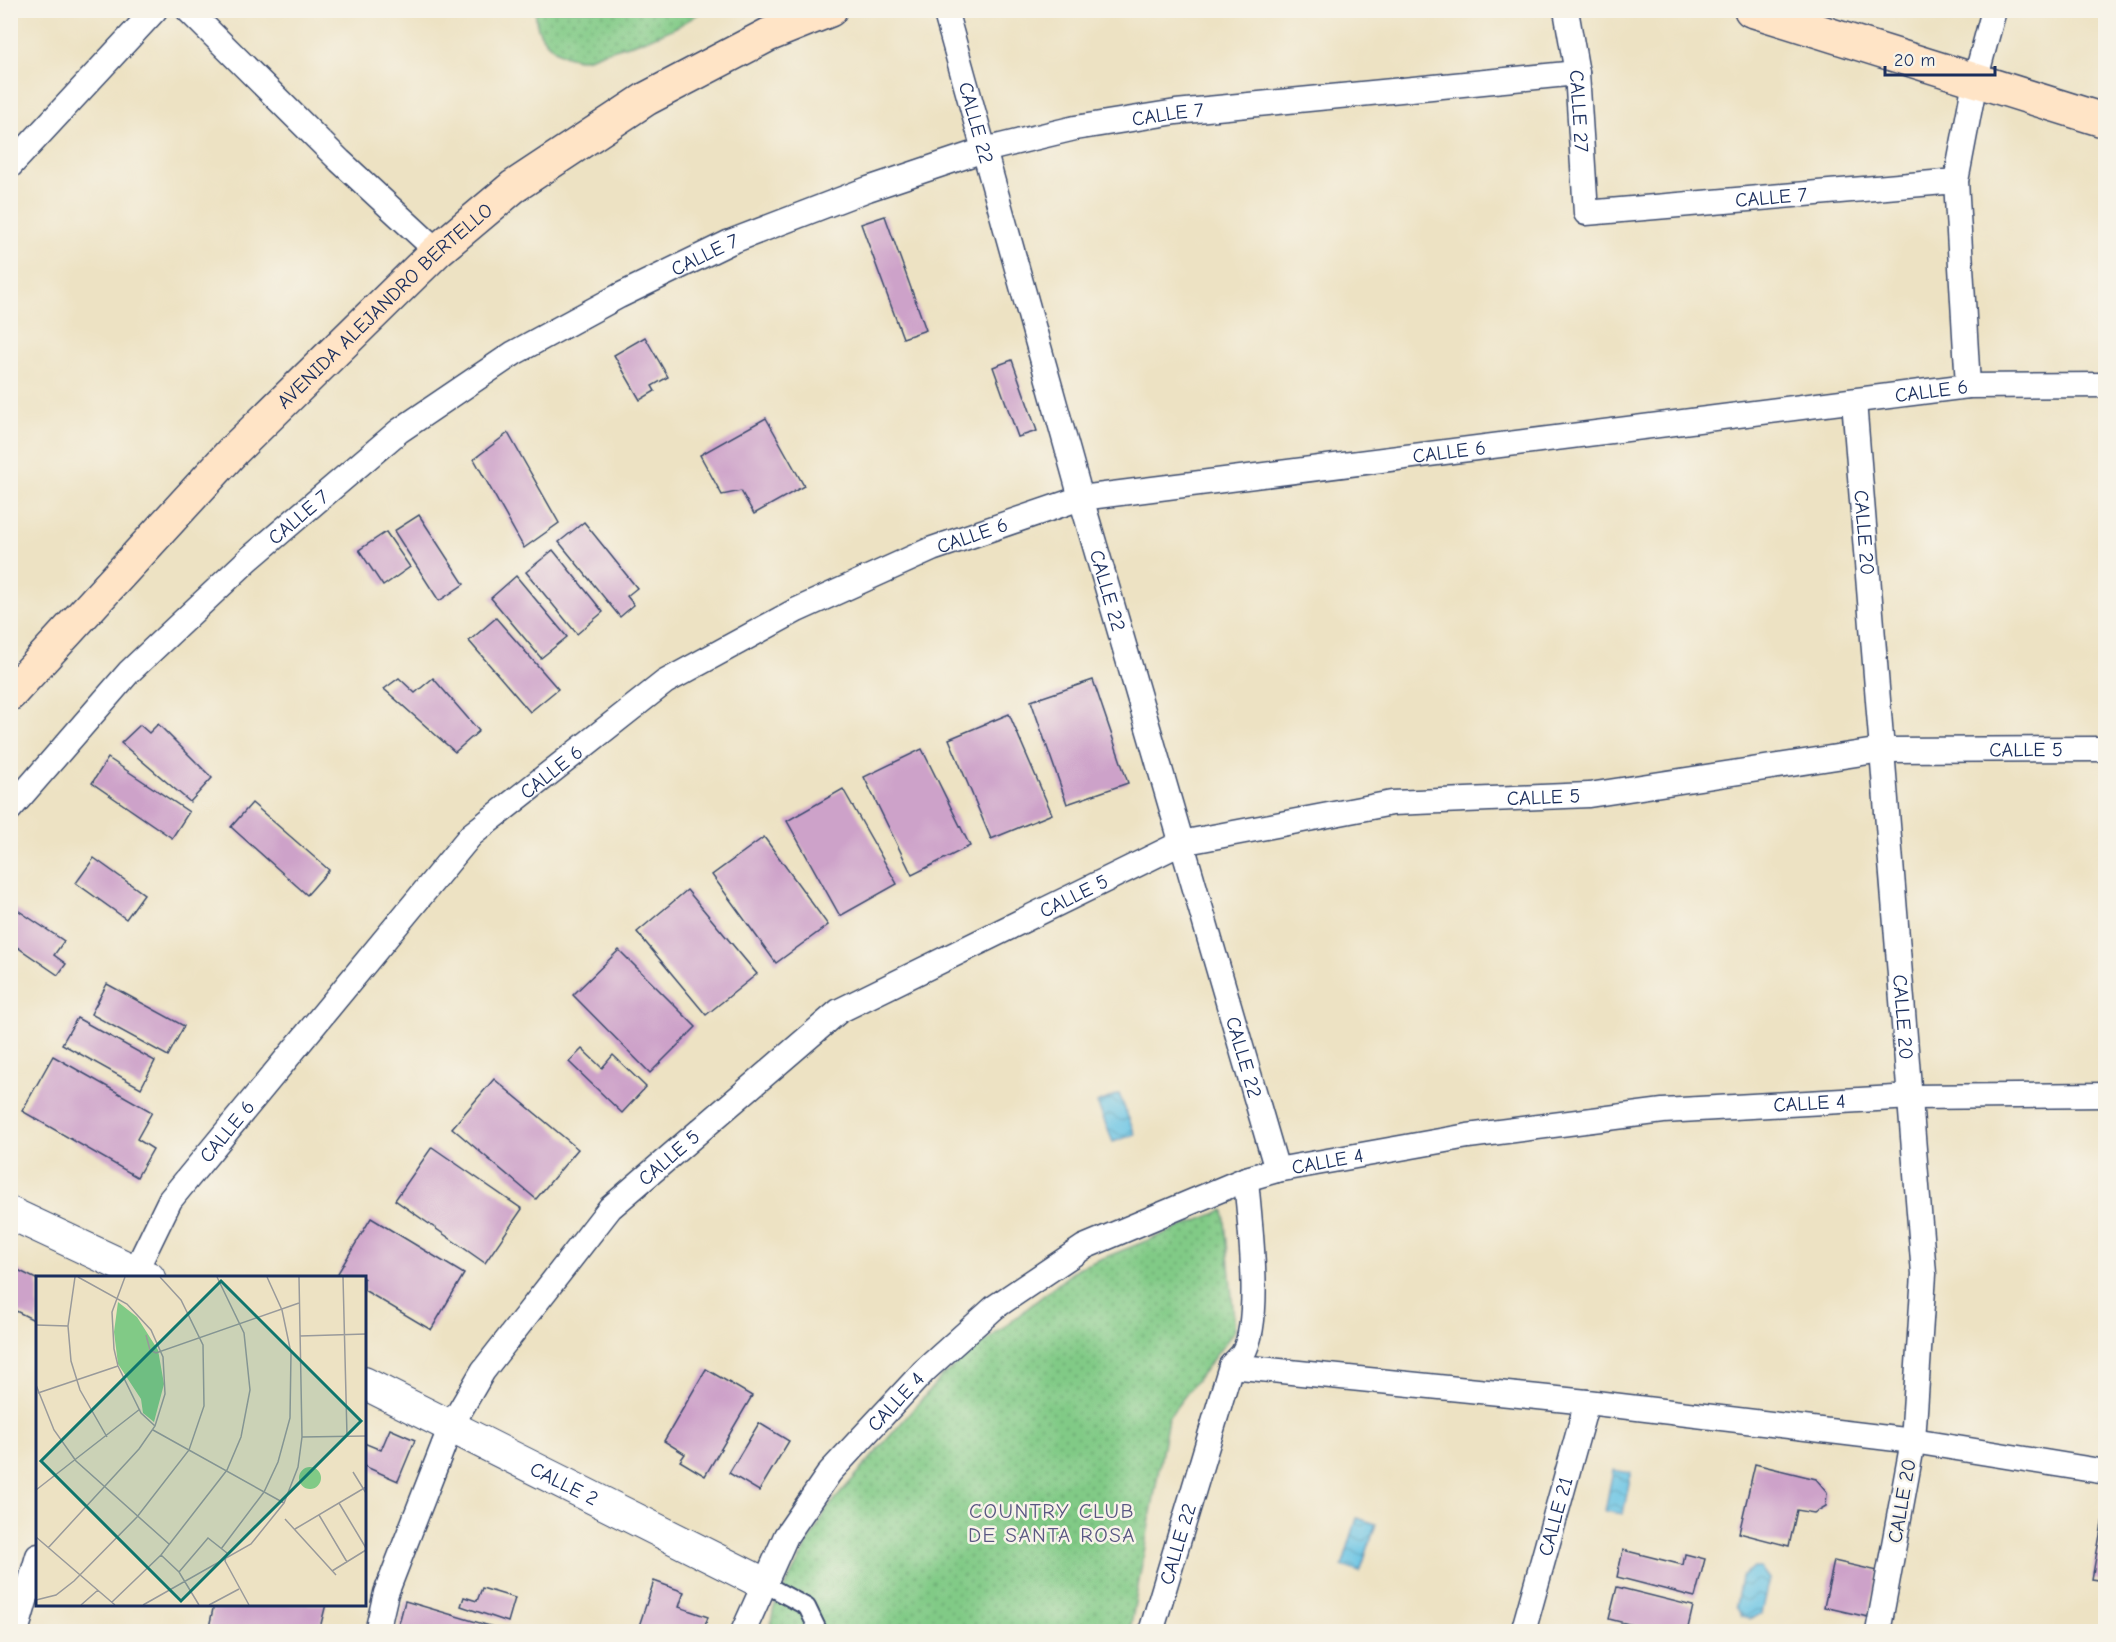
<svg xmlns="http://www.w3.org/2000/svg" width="2116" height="1642" viewBox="0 0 2116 1642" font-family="'Comic Neue',sans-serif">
<defs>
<pattern id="grass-dots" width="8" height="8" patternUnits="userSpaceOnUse" patternTransform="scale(1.5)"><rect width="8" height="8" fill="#81ca86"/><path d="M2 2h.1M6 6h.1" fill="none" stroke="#69a471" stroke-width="1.8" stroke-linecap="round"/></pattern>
<pattern id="water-waves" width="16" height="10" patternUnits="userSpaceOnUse" patternTransform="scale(1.5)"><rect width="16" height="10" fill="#66c3e4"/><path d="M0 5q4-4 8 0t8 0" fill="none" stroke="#539fbc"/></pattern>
</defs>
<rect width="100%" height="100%" fill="#f7f3e8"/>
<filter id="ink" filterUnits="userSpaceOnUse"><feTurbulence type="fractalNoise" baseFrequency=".0167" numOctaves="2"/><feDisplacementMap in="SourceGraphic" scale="12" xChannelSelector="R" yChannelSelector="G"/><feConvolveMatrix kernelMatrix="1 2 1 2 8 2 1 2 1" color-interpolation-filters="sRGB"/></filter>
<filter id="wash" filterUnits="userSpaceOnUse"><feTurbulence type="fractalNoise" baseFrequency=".008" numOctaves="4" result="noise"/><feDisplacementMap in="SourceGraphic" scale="24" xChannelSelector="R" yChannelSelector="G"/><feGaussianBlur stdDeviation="1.35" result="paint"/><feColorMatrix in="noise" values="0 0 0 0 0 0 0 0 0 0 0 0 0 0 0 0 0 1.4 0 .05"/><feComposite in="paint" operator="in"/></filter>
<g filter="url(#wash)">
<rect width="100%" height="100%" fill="#ede2c3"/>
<g fill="url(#grass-dots)" stroke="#4e7c72" stroke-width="1.5">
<path d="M 536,10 L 702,10 L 702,11 C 673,33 643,41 608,51 C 600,53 590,59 582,59 C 556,58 533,36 536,10 Z"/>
<path d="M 1224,1210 L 1235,1330 L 1168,1418 L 1130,1631 L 769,1632 L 774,1607 L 827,1509 L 941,1377 L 1078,1268 Z"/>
</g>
<g fill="url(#water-waves)" stroke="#4079a1" stroke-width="1.5">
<path d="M 1119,1094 L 1135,1134 L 1113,1142 L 1097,1103 Z"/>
<path d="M 1613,1470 L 1631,1473 L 1623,1514 L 1605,1511 Z"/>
<path d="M 1357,1518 L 1376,1524 L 1360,1572 L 1342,1566 Z"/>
<path d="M 1754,1568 L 1761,1568 L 1769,1579 L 1761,1614 L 1749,1619 L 1742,1617 L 1736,1606 L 1741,1577 Z"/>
</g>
<g id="blocks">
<g fill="#cda2c9">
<path d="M 885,216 L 926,330 L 903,338 L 861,224 Z"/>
<path d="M 645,337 L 668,377 L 652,386 L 655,391 L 640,400 L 614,355 Z"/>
<path d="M 1012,360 L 1037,431 L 1018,437 L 993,367 Z"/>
<path d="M 766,418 L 804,486 L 754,514 L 741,491 L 722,495 L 700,455 Z"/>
<path d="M 508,433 L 559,523 L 524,548 L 474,459 Z"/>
<path d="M 419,515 L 464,584 L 439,601 L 394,531 Z"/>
<path d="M 584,522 L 637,588 L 627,596 L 634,605 L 620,617 L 559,542 Z"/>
<path d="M 386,532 L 410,567 L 383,586 L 359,550 Z"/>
<path d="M 553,550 L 603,612 L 577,634 L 526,572 Z"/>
<path d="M 516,576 L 567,637 L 541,658 L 491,598 Z"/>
<path d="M 496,618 L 558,689 L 530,712 L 469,641 Z"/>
<path d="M 399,678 L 415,693 L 433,678 L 479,731 L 455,752 L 384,689 Z"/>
<path d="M 1093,680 L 1128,783 L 1067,804 L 1031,701 Z"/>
<path d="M 1009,714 L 1052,814 L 991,839 L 949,739 Z"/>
<path d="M 158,724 L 212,778 L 190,802 L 121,743 L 140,725 L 149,733 Z"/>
<path d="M 922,749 L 970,846 L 912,875 L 864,777 Z"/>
<path d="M 108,758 L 189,812 L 172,838 L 92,783 Z"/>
<path d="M 843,789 L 897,884 L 840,916 L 787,821 Z"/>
<path d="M 252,803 L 329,870 L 307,895 L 231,827 Z"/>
<path d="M 764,837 L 828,925 L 776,963 L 712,875 Z"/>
<path d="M 94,858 L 144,894 L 126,919 L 76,883 Z"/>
<path d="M 687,890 L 757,974 L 706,1015 L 637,932 Z"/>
<path d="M 10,905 L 64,941 L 54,955 L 66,964 L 58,975 L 10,942 Z"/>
<path d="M 619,950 L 696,1027 L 650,1073 L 573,995 Z"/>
<path d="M 107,984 L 184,1026 L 168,1056 L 91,1014 Z"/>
<path d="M 77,1018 L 155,1061 L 141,1088 L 62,1044 Z"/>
<path d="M 582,1049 L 602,1068 L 613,1055 L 646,1087 L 622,1113 L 569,1062 Z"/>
<path d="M 53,1056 L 152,1112 L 137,1139 L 153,1149 L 137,1177 L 22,1111 Z"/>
<path d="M 494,1079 L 578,1149 L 536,1199 L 452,1128 Z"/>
<path d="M 432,1147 L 522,1209 L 485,1263 L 395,1200 Z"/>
<path d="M 371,1218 L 464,1274 L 431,1330 L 364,1290 L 364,1278 L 345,1278 L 338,1273 Z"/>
<path d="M 10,1266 L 38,1280 L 38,1322 L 10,1308 Z"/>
<path d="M 706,1369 L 752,1396 L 705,1476 L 680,1461 L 685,1454 L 664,1441 Z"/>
<path d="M 759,1423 L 789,1441 L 759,1491 L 729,1473 Z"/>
<path d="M 390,1429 L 415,1440 L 398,1481 L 364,1466 L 364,1443 L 381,1450 Z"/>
<path d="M 1755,1464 L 1816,1479 L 1827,1492 L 1826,1506 L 1814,1513 L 1797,1510 L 1789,1546 L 1739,1533 Z"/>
<path d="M 2104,1513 L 2106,1513 L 2106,1581 L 2092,1579 Z"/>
<path d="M 1623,1550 L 1683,1565 L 1685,1554 L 1705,1559 L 1695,1597 L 1617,1577 Z"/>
<path d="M 1834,1561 L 1878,1571 L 1868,1617 L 1824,1607 Z"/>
<path d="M 654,1581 L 684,1592 L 679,1607 L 708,1617 L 703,1632 L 637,1632 Z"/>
<path d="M 1617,1587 L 1693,1606 L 1687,1632 L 1660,1632 L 1609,1619 Z"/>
<path d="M 482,1588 L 515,1598 L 508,1622 L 461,1606 L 464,1597 L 477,1601 Z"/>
<path d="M 405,1601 L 507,1631 L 507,1632 L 412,1632 L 398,1627 Z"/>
<path d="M 214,1604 L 326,1604 L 319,1632 L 208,1632 Z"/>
</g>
</g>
</g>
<g filter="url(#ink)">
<use href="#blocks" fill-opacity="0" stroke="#3a4a6d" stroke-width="1.5"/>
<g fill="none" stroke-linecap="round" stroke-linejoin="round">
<g stroke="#3a4a6d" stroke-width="20">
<path id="service" d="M 763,1583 L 807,1607 L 819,1632"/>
</g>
<g stroke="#3a4a6d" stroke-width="27">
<g id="pedestrian">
<path d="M 188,10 L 340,161 L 437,251"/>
<path id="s1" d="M 945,10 L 1081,498 L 1277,1170"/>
<path id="s2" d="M 1566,10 L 1577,73 L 1586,213 L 1956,181"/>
<path d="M 10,166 L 155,10"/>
<path d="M 1968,386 L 1956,181 L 1975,81 L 1994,10"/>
<path id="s3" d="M 1854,401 L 1924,1274 L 1913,1441 L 1878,1632"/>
<path id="s4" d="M 10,809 L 129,672 L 249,559 L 399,431 L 514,353 L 619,296 L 730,242 L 868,189 L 984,150 L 1075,128 L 1176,112 L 1577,73"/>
<path id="s5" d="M 132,1278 L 170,1200 L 471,835 L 665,682 L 797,610 L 932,549 L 1081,498 L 1968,386 L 2106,385"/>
<path d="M 1231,1366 L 1587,1402 L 1913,1441 L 2106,1472"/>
<path d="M 16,1632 L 38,1556"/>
<path id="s6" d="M 377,1632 L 386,1593 L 451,1426 L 483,1371 L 610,1208 L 839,1011 L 1181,843 L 1392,803 L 1589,795 L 1882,750 L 2106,749"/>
<path id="s7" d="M 743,1632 L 786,1536 L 830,1472 L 924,1371 L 995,1307 L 1084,1247 L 1246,1179 L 1277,1170 L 1468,1136 L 1663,1111 L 1912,1097 L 2106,1095"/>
<path id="s8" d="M 1151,1632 L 1231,1366 C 1234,1362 1240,1358 1243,1353 C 1263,1320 1249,1219 1246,1179"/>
<path id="s9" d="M 1523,1632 L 1587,1402"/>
</g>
</g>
<g stroke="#3a4a6d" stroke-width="34">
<g id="minor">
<path d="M 10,1213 L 149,1278"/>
<path id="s10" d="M 364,1383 L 763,1583"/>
</g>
</g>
<g stroke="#3a4a6d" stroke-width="36">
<g id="secondary">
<path d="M 1751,10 L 2106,121"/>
<path id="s11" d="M 10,694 L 233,451 L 437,251 L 513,187 L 646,99 L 768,35 L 830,10"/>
</g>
</g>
<use href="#service" stroke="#fff" stroke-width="16"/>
<use href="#pedestrian" stroke="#fff" stroke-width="24"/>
<use href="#minor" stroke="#fff" stroke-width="32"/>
<use href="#secondary" stroke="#ffe4c6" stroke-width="33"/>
</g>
</g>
<g text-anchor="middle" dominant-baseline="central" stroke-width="5" stroke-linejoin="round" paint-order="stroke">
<g font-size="20" fill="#1b2f5e" stroke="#f7f3e8">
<text stroke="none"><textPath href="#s2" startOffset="102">CALLE 27</textPath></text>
<text stroke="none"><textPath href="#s4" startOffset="1383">CALLE 7</textPath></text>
<text stroke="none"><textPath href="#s1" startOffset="117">CALLE 22</textPath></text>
<text stroke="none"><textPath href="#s2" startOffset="390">CALLE 7</textPath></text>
<text stroke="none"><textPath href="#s4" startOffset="897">CALLE 7</textPath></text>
<text stroke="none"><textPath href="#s11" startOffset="540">AVENIDA ALEJANDRO BERTELLO</textPath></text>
<text stroke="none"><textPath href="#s5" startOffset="2120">CALLE 6</textPath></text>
<text stroke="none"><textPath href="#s5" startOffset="1634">CALLE 6</textPath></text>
<text stroke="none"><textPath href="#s4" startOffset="411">CALLE 7</textPath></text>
<text stroke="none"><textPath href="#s3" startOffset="132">CALLE 20</textPath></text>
<text stroke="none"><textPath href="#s5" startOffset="1148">CALLE 6</textPath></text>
<text stroke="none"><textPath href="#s1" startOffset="603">CALLE 22</textPath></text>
<text stroke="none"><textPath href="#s6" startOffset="2025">CALLE 5</textPath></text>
<text stroke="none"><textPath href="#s5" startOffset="662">CALLE 6</textPath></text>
<text stroke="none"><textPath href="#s6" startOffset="1539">CALLE 5</textPath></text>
<text stroke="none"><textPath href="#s6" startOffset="1053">CALLE 5</textPath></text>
<text stroke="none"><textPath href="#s3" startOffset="618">CALLE 20</textPath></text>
<text stroke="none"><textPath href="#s1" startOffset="1089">CALLE 22</textPath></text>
<text stroke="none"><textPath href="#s7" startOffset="1269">CALLE 4</textPath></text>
<text stroke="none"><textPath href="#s5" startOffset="176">CALLE 6</textPath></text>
<text stroke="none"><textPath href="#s6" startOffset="567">CALLE 5</textPath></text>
<text stroke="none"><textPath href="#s7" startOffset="783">CALLE 4</textPath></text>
<text stroke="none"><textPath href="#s7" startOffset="279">CALLE 4</textPath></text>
<text stroke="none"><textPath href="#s10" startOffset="224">CALLE 2</textPath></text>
<text transform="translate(1902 1501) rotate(-80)">CALLE 20</text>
<text stroke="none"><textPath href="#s9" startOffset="120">CALLE 21</textPath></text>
<text stroke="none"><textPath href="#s8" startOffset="92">CALLE 22</textPath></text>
</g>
<g font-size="21" letter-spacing="1.5" fill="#595783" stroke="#f7f3e8">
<text x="1052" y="1511">COUNTRY CLUB<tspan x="1052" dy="24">DE SANTA ROSA</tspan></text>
</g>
</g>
<g transform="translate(36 1276)">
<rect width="330" height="330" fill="#ede2c3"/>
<path d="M 82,26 L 101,41 L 122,74 L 128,108 L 118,146 L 107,137 L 105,123 L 82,88 L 78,56 ZM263 202a11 11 0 1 1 22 0a11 11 0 1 1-22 0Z" fill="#81ca86"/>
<path fill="none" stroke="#999a9b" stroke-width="1.5" d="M 39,1 L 32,50 L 35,85 L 44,114 L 71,161M 89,1 L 76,36 L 78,73 L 82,90 L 105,137 L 119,150M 307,1 L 311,160M 0,49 L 32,50M 110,59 L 114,74 L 120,77 L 263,27M 264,60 L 330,58M 0,109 L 18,154 L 40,185 L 133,268M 2,117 L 82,90M 117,154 L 248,227M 266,161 L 330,160M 317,196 L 330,217M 0,214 L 104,133M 303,227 L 330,272M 283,239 L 311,286M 249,243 L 300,299M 259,253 L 330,211M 0,261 L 79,329M 12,272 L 103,173 L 119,150 L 129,118 L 127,81 L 115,54 L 91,28 L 42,1M 185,273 L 228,216 L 242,186 L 254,142 L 255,77 L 246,34 L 231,1M 125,279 L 143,296 L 163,329M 296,295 L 330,274M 143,296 L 172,262 L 191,277 L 189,285 L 213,329M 0,324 L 20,319 L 38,305 L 101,241 L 153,174 L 168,130 L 167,69 L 145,24 L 124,1M 76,326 L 125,279 L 191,194 L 205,161 L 214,114 L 208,57 L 181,1M 45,329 L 62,314M 107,329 L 215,268 L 248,227 L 262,191 L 266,161 L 263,1M 173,329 L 203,313"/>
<path fill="#0f766e" fill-opacity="0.15" stroke="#0f766e" stroke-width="3" d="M 185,5 L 325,145 L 145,325 L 5,185 Z"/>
<rect width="330" height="330" fill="none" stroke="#1b2f5e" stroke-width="3"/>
</g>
<rect width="2116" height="1642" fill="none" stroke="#f7f3e8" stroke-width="36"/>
<path d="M1885 66v9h110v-9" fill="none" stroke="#1b2f5e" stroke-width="3"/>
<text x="1894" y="66" font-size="18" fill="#1b2f5e" stroke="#f7f3e8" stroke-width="4.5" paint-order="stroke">20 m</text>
</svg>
